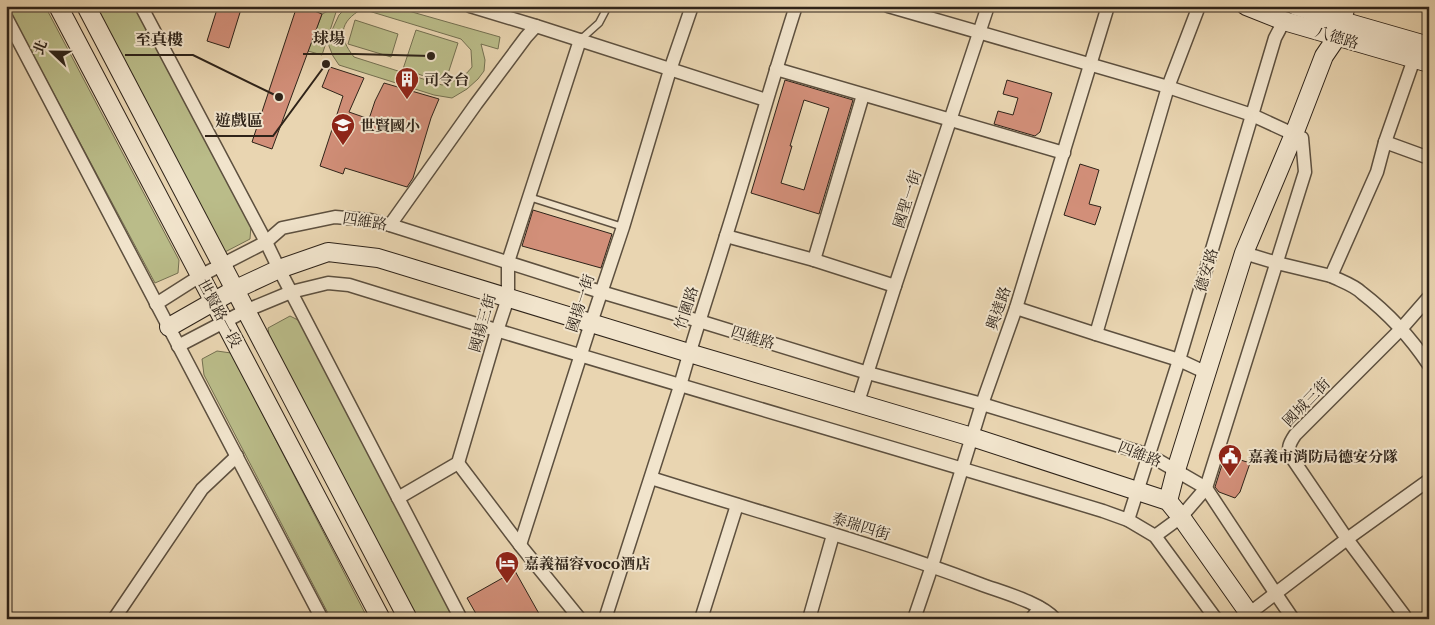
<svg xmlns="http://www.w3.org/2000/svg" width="1435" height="625" viewBox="0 0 1435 625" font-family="'Libre Caslon Text','Noto Serif TC',serif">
<rect width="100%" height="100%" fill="#e9d5b1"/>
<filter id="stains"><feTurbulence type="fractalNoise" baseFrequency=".004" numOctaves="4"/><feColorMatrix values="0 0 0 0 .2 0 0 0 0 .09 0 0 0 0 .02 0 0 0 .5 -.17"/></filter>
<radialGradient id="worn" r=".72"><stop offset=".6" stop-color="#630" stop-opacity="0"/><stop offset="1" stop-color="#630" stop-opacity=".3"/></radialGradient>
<g fill="#babc89" stroke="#747051" fill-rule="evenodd">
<path d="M 7,6 L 45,6 L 179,260 L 178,273 L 155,283 Z"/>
<path d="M 95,6 L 135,6 L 251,225 L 250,239 L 225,252 L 213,238 Z"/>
<path d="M 338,6 L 322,55 L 308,51 L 322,14 Z"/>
<path d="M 348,6 L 391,6 L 500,37 L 498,49 L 481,44 L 485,60 L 484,71 L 478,79 L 467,89 L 452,98 L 434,95 L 339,65 L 333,56 L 327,41 L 339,15 ZM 362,9 L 461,39 L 471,50 L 472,67 C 464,78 455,81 442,85 L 354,57 C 338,37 339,22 362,9 Z"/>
<path d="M 355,20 L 398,34 L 391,57 L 348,44 Z"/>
<path d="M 416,30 L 458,43 L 445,83 L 403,69 Z"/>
<path d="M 290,316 L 302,322 L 457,619 L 414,619 L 270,341 L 268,328 Z"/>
<path d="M 217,351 L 231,353 L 368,619 L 331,619 L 204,375 L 202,359 Z"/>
</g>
<g fill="#d28f79" stroke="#2e2319" fill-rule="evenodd">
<path d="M 218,6 L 242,6 L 229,48 L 207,41 Z"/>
<path d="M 297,6 L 302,6 L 322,14 L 272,149 L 252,142 Z"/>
<path d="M 330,67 L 364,78 L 349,112 L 369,119 L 375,101 L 384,83 L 439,99 L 431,118 L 413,178 L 407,187 L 345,168 L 343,174 L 320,166 L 343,96 L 322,87 Z"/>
<path d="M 785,80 L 853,100 L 819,214 L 751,193 ZM 804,100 L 829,108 L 804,190 L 781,183 L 792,146 L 790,146 Z"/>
<path d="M 1007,80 L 1052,93 L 1040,132 L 1035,136 L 994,124 L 998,111 L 1013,115 L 1018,98 L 1003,94 Z"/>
<path d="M 1080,164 L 1099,170 L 1089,204 L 1101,207 L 1095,225 L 1064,215 Z"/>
<path d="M 533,210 L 612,234 L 601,268 L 522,246 Z"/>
<path d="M 1225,455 L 1250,463 L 1240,492 L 1235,498 L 1219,492 L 1215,487 Z"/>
<path d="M 515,571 L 542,619 L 479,619 L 467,598 Z"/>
</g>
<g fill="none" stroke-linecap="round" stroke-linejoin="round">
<g stroke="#5d503f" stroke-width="9">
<g id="lane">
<path d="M 580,40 L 599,23 L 608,6"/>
<path d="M 529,197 L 623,227"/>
</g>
</g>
<g stroke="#5d503f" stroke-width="15">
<g id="street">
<path d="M 141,6 L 266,242 L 279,269 L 461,619"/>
<path d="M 470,6 L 536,26 L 766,100"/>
<path d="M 888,6 L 1168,87 L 1252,115 L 1302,138 L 1305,172 L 1206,488 L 1181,517 L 1155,536"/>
<path d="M 6,17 L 322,619"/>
<path d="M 1414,59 L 1385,142 L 1377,172 L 1331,276 C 1341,281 1354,285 1362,293 C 1388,313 1411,338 1429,365"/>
<path d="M 776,69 L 1064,153"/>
<path d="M 1385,142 L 1429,158"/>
<path d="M 390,225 L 476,104 L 526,37 L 536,26"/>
<path d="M 726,236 L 814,260 L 895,286"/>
<path d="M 1244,253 L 1277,263 L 1331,276"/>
<path d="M 814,260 L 863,95"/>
<path d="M 156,304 L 200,276 L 266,242 L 282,228 L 335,217 L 370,220 L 390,225 L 601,292 L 699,321 L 868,373 L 982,404 L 1149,455 L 1206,488 L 1276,594 L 1293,619"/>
<path d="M 1016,308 L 1096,334 L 1179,360 L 1207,373"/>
<path d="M 1096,334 L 1168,87 L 1199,6"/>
<path d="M 178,346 L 245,311 L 291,292 L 328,283 L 349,285 C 600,363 852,435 1103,511 L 1128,520 L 1155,536 L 1216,619"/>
<path d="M 858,402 L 895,286 L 988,6"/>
<path d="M 458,463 L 520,545 L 580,619"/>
<path d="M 651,478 C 761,513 872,543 980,584 C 1001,592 1040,602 1055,619"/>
<path d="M 398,498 L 458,463 L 497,331 L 508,298 L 508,262 L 580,40"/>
<path d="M 1128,520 L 1179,360 L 1275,38 L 1284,21"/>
<path d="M 520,545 L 591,323 L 623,227 L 670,70 L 692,6"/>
<path d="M 1404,615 L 1347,539 L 1292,458 C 1287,448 1289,444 1295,435 L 1401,329 L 1429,297"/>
<path d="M 114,619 L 202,489 L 237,456"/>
<path d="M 605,619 L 680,386 C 694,335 711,286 726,236 C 750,160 771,83 796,6"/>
<path d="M 701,619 L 737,505"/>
<path d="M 809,619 L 833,535"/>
<path d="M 914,619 L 932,566 L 982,404 L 1016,308 L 1108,6"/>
<path d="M 1031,619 L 1040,608"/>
<path d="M 1242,619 L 1347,539 L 1429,480"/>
</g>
</g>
<g stroke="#2e2319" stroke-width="20">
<g id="secondary">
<path d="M 58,6 L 381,619"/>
<path d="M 86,6 L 408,619"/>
<path d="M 1246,6 L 1284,21 L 1429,63"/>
<path d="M 1296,6 L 1342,21 L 1429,46"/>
<path d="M 169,327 L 234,290 L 279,269 L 328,252 L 378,258 L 689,353 L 972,437 L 1168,501 L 1181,517 L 1253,619"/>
<path d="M 1168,501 L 1176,470 L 1244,253 L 1294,134 L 1324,56 L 1337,37 L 1346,6"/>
</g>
</g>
<use href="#lane" stroke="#f1e4cc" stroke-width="6"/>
<use href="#street" stroke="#f1e4cc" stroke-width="12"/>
<use href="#secondary" stroke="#f1e4cc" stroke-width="18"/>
</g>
<defs>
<g id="building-pin" transform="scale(1.25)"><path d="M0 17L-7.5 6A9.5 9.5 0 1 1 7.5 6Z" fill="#8f2418" stroke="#f1e4cc"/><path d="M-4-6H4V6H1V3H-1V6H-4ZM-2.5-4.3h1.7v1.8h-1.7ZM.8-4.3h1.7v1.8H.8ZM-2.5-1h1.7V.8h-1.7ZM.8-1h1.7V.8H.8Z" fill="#fff"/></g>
<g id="school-pin" transform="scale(1.25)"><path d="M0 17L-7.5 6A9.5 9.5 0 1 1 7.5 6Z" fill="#8f2418" stroke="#f1e4cc"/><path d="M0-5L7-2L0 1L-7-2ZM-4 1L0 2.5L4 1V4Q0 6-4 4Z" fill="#fff"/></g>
<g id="civic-pin" transform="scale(1.25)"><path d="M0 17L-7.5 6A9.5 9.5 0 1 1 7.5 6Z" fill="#8f2418" stroke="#f1e4cc"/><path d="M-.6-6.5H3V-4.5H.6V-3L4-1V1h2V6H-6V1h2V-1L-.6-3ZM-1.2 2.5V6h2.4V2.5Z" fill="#fff"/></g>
<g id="hotel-pin" transform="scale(1.25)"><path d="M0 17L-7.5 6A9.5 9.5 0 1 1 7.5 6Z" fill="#8f2418" stroke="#f1e4cc"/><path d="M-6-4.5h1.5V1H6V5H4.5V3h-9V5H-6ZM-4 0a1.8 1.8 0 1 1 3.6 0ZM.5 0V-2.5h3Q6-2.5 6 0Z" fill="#fff"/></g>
</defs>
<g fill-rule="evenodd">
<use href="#building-pin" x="407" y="79"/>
<use href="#school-pin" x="343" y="125"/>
<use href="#civic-pin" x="1230" y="456"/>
<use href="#hotel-pin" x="507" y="563"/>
</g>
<g text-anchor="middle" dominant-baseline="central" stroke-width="4" stroke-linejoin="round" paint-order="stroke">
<g font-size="15" fill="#2e2319" stroke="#f1e4cc">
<text transform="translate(1337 37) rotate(17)">八德路</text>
<text transform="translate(907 199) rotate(-72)">國聖一街</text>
<text transform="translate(365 221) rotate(9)">四維路</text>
<text transform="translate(1206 270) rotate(-73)">德安路</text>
<text transform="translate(580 303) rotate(-72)">國揚一街</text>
<text transform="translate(686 308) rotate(-72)">竹圍路</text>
<text transform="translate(998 308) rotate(-71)">興達路</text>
<text transform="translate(220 313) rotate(62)">世賢路一段</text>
<text transform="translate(482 323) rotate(-74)">國揚三街</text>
<text transform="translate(753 337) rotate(17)">四維路</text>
<text transform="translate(1306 402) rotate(-46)">國城三街</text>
<text transform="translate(1140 454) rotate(21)">四維路</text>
<text transform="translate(861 526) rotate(17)">泰瑞四街</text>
</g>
<g font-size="15" font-weight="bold" fill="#2e2319" stroke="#f1e4cc" text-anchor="start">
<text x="424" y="79">司令台</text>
<text x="360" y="125">世賢國小</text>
<text x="1248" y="456">嘉義市消防局德安分隊</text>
<text x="524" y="563">嘉義福容voco酒店</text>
</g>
</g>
<path fill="none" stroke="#2e2319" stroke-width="2" d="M431 56L355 54H303M279 97L193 55H125M326 64L273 136H205"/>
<g fill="#2e2319" stroke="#f1e4cc" stroke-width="2">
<circle cx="431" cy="56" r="5"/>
<circle cx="279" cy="97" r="5"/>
<circle cx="326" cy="64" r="5"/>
</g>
<g font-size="16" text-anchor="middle" font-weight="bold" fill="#2e2319" stroke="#f1e4cc" stroke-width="4" stroke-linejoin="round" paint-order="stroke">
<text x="329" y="44">球場</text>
<text x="159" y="45">至真樓</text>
<text x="239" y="126">遊戲區</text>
</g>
<rect width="1435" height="625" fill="none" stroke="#e9d5b1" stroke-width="25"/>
<rect x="8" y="8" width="1420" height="610" fill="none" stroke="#2e2319" stroke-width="2.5"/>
<rect x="12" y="12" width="1410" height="600" fill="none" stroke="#2e2319"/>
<g transform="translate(52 52) rotate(292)" stroke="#f1e4cc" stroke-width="4" paint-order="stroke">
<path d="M0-4L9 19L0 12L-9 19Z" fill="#2e2319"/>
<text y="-8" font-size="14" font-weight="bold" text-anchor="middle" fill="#2e2319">北</text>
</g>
<rect width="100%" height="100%" filter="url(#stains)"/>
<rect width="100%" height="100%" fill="url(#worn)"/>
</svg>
